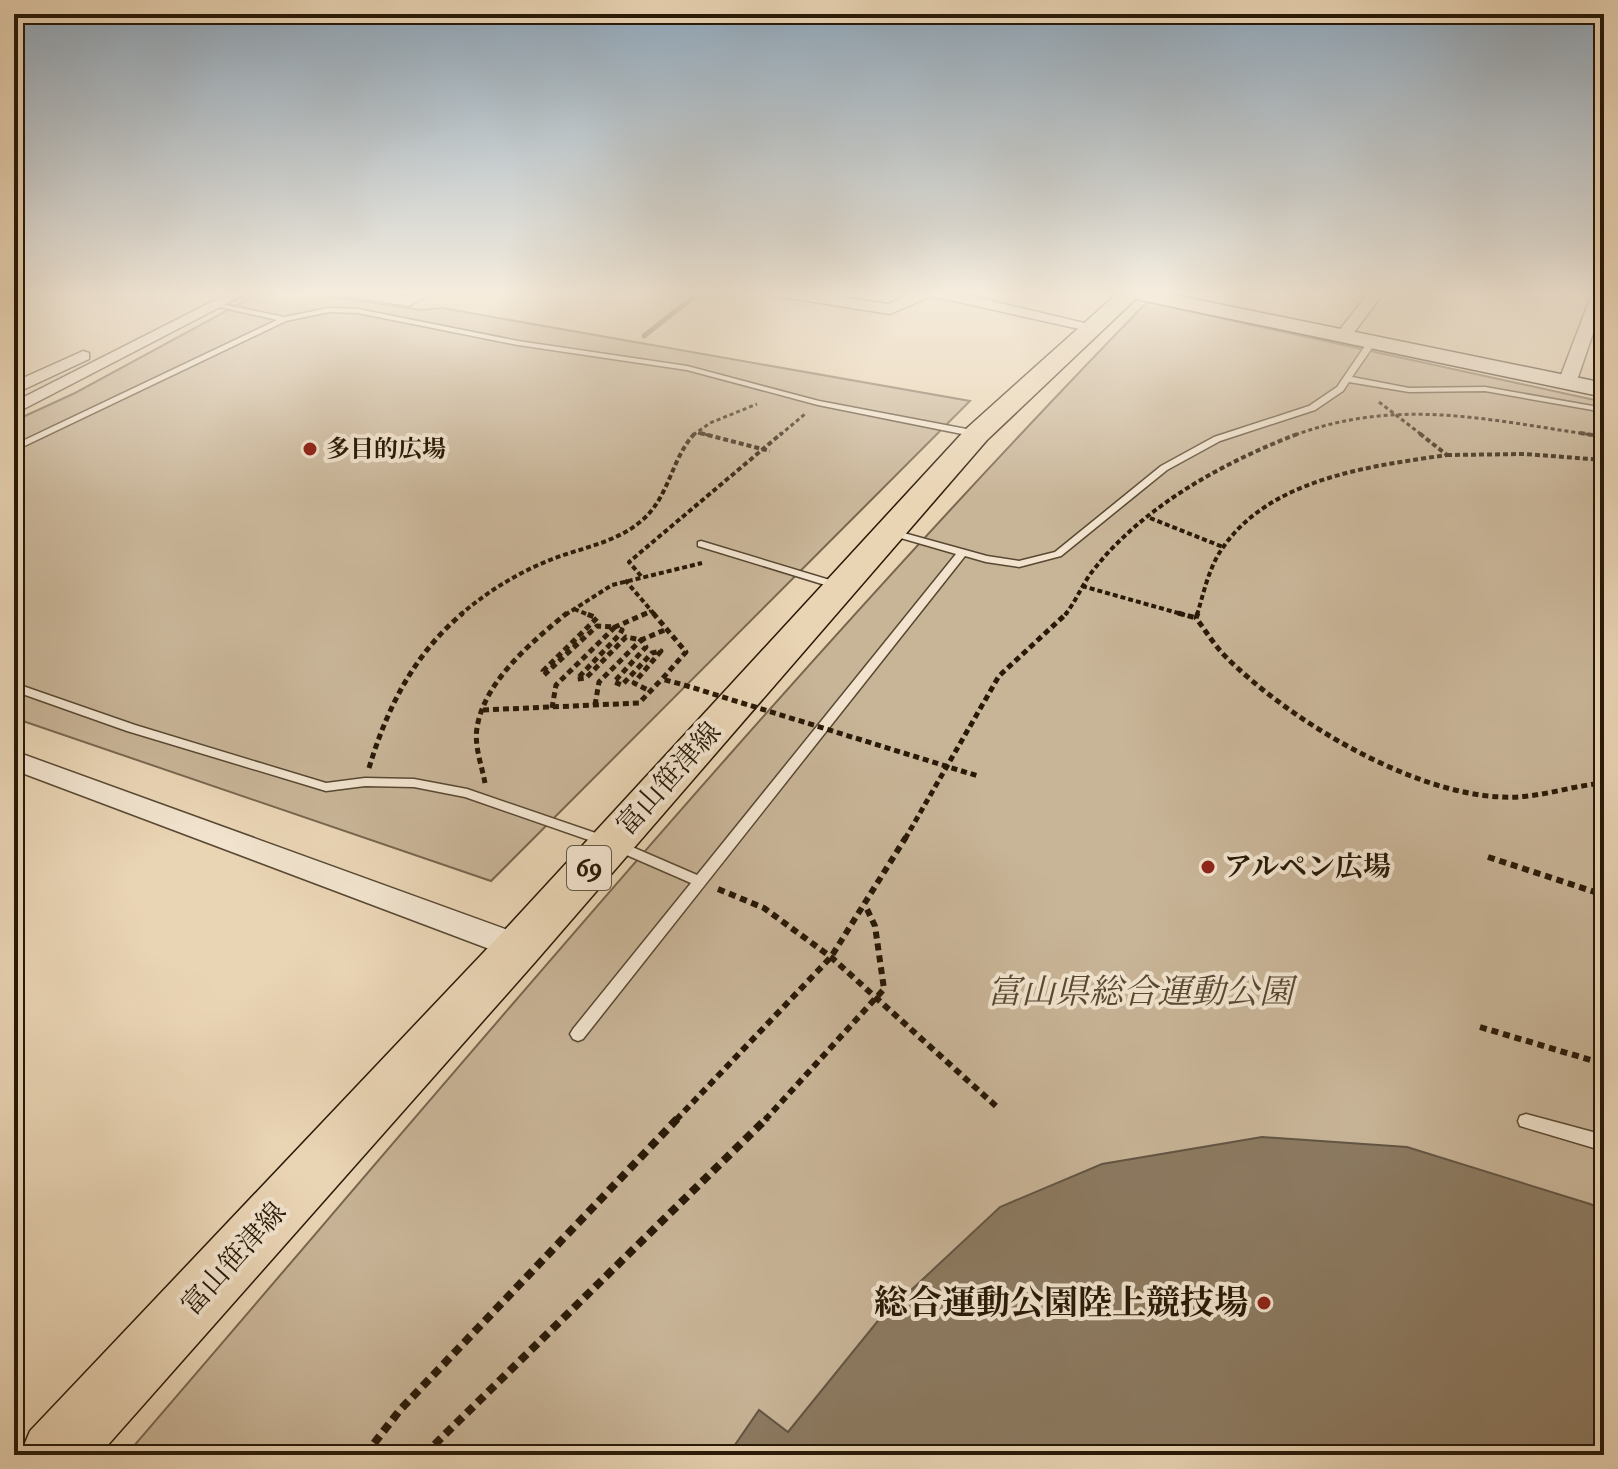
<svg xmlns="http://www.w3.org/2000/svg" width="1618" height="1469" viewBox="0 0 1618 1469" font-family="'IM FELL Double Pica','Noto Serif JP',serif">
<rect width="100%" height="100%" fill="#e9d4b4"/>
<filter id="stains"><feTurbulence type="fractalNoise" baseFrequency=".0025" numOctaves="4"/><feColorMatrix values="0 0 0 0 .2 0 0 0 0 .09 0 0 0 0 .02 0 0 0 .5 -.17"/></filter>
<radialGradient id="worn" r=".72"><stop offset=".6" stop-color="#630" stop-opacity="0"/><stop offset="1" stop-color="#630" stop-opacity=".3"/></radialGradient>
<g fill="#c8b497" stroke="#78664f" stroke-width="2">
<path d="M 263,291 L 291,291 L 421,310 L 442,308 L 970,401 L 491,881 L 14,718 L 14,421 L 75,393 Z"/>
<path d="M 1147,302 L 1604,402 L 1604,1455 L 126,1455 C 461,1066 789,670 1147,302 Z"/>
</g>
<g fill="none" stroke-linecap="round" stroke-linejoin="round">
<path stroke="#74634b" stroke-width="5" d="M 644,336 L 701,291"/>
</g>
<path fill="#8c7a61" stroke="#625544" stroke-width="2" d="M 1262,1137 L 1407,1147 L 1590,1204 L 1604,1210 L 1604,1455 L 728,1455 L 759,1410 L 788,1432 L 877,1322 L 1000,1207 L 1102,1164 Z"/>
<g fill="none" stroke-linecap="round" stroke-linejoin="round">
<g stroke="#584832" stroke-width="3">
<g id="lane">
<path d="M 217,303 L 284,317 L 329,308 L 358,309 L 518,341 L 687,366 L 819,401 L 977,431 L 981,434 L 977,437 L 818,405 L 687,370 L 518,345 L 358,313 L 329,312 L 286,321 L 14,451 L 14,445 L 277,320 L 215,306 L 215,304 Z"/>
<path d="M 1369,340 L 1376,342 L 1352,377 L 1409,388 L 1485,387 L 1604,408 L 1604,412 L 1485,391 L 1409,392 L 1349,382 L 1343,391 L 1315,410 L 1220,441 L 1167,470 L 1061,556 L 1019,567 L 986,562 L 965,556 L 583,1039 L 578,1041 L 573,1039 L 570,1034 L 573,1029 L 691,883 L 606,846 L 465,797 L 414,787 L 365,786 L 326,791 L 127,731 L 14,691 L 14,683 L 135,725 L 326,783 L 365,778 L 414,779 L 467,789 L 616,840 L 697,875 L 956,554 L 887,534 L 887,530 L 893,530 L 987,556 L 1019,561 L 1055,552 L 1161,466 L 1214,437 L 1309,406 L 1337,387 Z"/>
<path d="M 701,541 L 843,584 L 844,586 L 839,589 L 835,588 L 698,546 L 698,542 Z"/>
<path d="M 1526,1114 L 1604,1135 L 1604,1151 L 1520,1126 L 1518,1121 L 1520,1116 Z"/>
</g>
</g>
<g stroke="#584832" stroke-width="3">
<g id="street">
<path d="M 233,291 L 251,291 L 14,414 L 14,402 Z"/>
<path d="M 333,291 L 367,291 L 407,297 L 419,291 L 437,291 L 409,306 L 340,295 Z"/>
<path d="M 762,291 L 798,291 L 888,304 L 917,291 L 949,291 L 1101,327 L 1093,332 L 931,296 L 890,314 L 769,295 Z"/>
<path d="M 1370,291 L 1385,291 L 1349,339 L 1337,339 L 1335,336 Z"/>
<path d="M 1593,291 L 1604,291 L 1604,301 L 1576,383 L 1573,387 L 1561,387 L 1558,383 Z"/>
<path d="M 83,351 L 89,353 L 89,359 L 14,394 L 14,382 Z"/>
<path d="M 14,751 L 530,938 L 535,947 L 530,956 L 519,959 L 508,956 L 14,770 Z"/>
</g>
</g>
<g stroke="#281907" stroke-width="3">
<path id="secondary" d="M 1155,291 L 1604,383 L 1604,397 L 1131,298 L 1121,292 Z"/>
</g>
<g stroke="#281907" stroke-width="3">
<path id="primary" d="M 1120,291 L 1144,291 L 987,440 L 536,961 L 99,1455 L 20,1455 L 30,1431 L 502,933 L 967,428 Z"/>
</g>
<g stroke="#281907" stroke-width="3" stroke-dasharray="4 3" stroke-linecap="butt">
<path d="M 1379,402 L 1422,435"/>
<path d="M 698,433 L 708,435"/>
<path d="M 693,435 L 710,423 L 757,404"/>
<path d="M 780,435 L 805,414"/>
<path d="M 1295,435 C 1399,397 1488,420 1593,435"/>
</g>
<g stroke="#281907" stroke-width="4" stroke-dasharray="5 3" stroke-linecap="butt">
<path d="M 700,433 L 770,451"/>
<path d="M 1580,433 L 1604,437"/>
<path d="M 1447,455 L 1525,454 L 1604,460"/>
<path d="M 1150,518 L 1223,547"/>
<path d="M 641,576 L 629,562 L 782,433"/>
<path d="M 625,580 L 655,615"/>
<path d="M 1082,586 L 1185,615"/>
<path d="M 574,609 L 589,615"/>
<path d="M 460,615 C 487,592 517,573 550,560 C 580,548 615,543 640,522 C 670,498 670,460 695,433"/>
<path d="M 565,615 L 612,585 L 702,563"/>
<path d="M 642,615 L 651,611"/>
<path d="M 1065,615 C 1077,600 1083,582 1095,568 C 1145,505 1226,461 1300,433"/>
<path d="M 1197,615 C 1204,592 1209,566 1224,546 C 1272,478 1371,466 1447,455 L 1419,433"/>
</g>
<g stroke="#281907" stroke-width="5" stroke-dasharray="6 4" stroke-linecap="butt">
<path d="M 647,613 L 615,627 L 622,630 L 620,634 L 577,679 L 586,678 L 626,637 L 641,640 L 667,629"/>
<path d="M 653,613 L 686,652 L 662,679 L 684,685"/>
<path d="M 1178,613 L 1196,618"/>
<path d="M 1198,613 L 1196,618 C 1206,631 1214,645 1226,657 C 1289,720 1410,793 1501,797 C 1537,799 1569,786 1604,783"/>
<path d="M 595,705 L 599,682 L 641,640 L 646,647 L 614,682 L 622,685 L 652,653 L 661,651 L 634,683 L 650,691"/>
<path d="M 552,708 L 556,685 L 615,627 L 597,626 L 544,675 L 543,671 L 597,618 L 584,613"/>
<path d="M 483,710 L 639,703 L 662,679"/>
<path d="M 369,768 C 387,708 414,654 463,613"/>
<path d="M 485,783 C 482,766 474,746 477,728 C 484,681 533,641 567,613"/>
<path d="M 905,839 L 999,676 L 1067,613"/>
</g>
<g stroke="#281907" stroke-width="6" stroke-dasharray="7 5" stroke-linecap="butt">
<path d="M 1488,857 L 1604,895"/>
<path d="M 718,889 L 764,908 L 831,957 L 997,1107"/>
<path d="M 1480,1027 L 1604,1064"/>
<path d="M 676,1120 L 831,957 L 906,837"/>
<path d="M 765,1120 L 884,989 L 875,926 L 866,907"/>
</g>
<g stroke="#281907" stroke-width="8" stroke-dasharray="9 6" stroke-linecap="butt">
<path d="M 365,1455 L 400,1410 L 678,1118"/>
<path d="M 424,1455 L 767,1118"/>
</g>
<use href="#lane" fill="#f1e3ce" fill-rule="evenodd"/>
<use href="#street" fill="#f1e3ce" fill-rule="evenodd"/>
<use href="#secondary" fill="#f1e3ce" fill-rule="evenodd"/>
<use href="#primary" fill="#e9d4b4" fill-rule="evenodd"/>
<path stroke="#281907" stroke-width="5" stroke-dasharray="6 4" stroke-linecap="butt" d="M 684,685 L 978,776"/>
</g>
<linearGradient id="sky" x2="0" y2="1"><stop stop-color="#8ea7bc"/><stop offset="0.59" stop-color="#f5ecdd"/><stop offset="1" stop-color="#f5ecdd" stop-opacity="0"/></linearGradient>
<rect width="1618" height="497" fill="url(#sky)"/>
<g fill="#8f2418" stroke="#f1e3ce" stroke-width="3">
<circle cx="310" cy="449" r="8"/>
<circle cx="1208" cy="867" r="8"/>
<circle cx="1264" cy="1303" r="8"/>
</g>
<g text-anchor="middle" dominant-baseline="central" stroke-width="8" stroke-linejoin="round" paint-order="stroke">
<g font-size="24" font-weight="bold" fill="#281907" stroke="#f1e3ce" text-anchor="start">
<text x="326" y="449">多目的広場</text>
</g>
<rect fill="#f1e3ce" stroke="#645643" stroke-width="2" x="567" y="846" width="44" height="44" rx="6"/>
<g font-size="26" font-weight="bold" fill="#281907">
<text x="589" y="868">69</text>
</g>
<g font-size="28" fill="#281907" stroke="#f1e3ce">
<text transform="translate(669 779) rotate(-48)">富山笹津線</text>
<text transform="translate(234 1259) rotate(-48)">富山笹津線</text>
</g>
<g font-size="28" font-weight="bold" fill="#281907" stroke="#f1e3ce" text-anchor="start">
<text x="1224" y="867">アルペン広場</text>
</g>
<g font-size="34" font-style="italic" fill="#584832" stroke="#f1e3ce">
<text x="1140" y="992">富山県総合運動公園</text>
</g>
<g font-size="34" font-weight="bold" fill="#281907" stroke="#f1e3ce" text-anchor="end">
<text x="1248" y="1303">総合運動公園陸上競技場</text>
</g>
</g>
<rect width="1618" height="1469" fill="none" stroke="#e9d4b4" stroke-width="48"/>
<rect x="16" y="16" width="1586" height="1437" fill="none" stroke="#281907" stroke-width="4"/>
<rect x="24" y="24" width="1570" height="1421" fill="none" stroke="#281907" stroke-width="2"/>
<rect width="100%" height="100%" filter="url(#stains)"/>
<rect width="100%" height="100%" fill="url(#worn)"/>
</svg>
